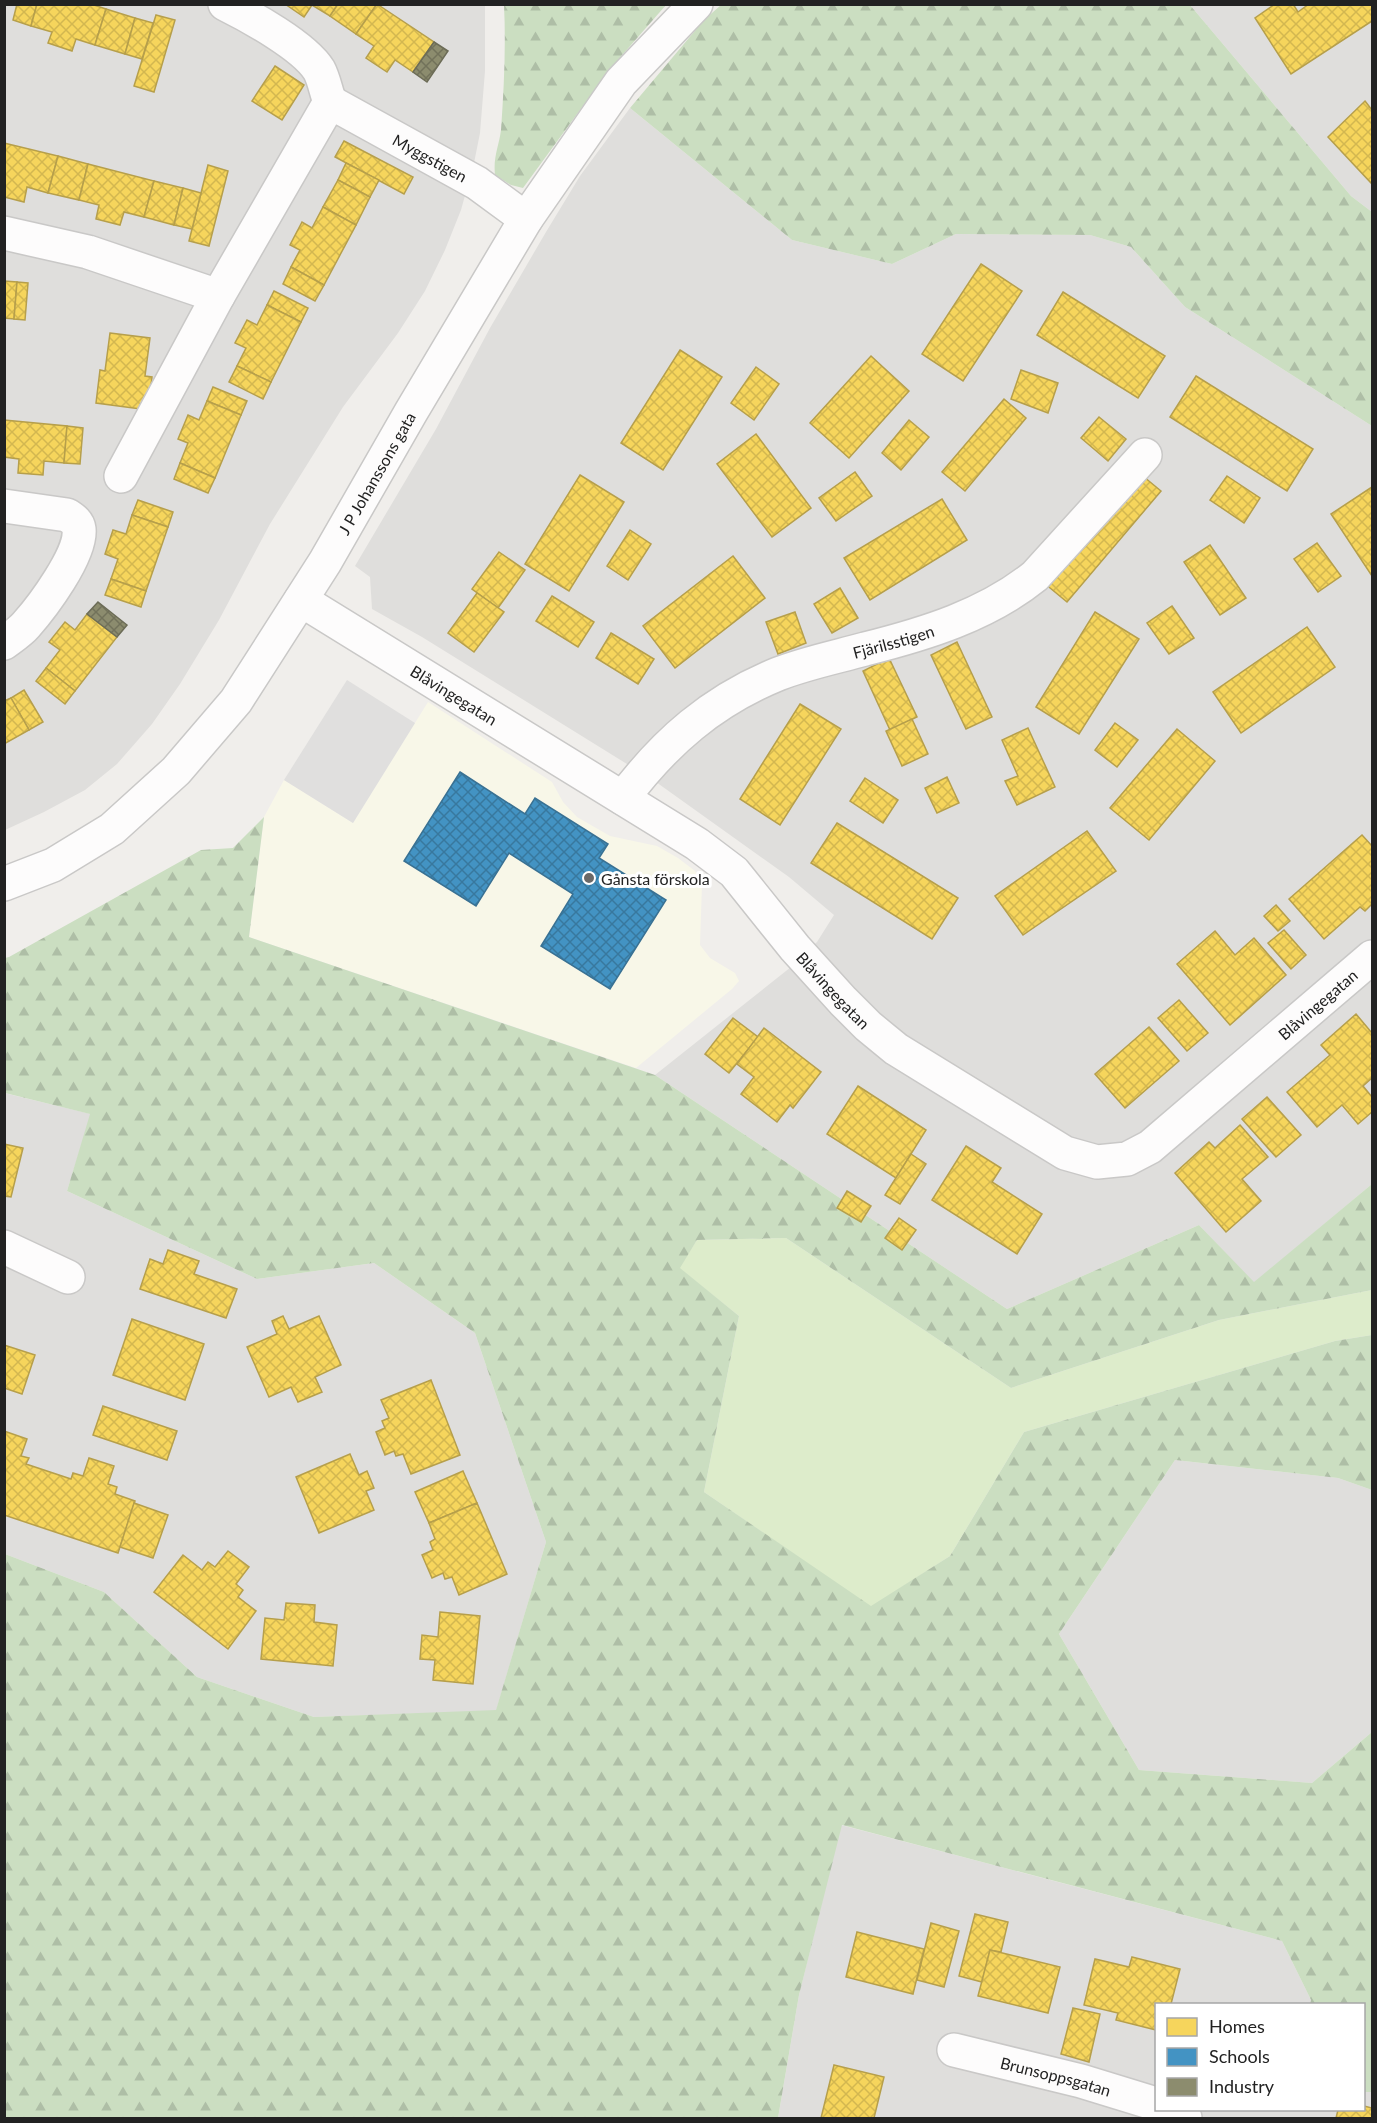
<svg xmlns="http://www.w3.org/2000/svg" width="1377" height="2123" viewBox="0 0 1377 2123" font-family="Lato,sans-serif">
<defs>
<pattern id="forest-firs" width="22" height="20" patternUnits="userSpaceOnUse" patternTransform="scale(1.5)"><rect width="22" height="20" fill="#cbdec1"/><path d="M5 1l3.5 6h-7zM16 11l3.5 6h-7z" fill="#aebea6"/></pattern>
<pattern id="homes-cross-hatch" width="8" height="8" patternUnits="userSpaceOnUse" patternTransform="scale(1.5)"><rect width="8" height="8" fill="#f6d55c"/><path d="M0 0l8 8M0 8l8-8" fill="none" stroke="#d3b750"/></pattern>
<pattern id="schools-cross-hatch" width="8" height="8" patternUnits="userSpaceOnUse" patternTransform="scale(1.5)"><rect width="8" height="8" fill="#4393c3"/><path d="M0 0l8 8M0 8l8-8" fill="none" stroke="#38789e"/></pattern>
<pattern id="industry-cross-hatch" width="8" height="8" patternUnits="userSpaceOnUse" patternTransform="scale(1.5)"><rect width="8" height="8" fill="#8c8c6e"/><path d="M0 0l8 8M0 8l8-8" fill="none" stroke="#72725a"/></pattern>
</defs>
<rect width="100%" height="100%" fill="#f0eeeb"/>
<g fill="#dfdedc">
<path d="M 5,5 L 485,5 L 485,71 L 480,133 L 474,163 L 461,210 L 445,250 L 425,291 L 398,333 L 343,407 L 270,524 L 219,620 L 180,684 L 152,724 L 117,764 L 85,790 L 44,812 L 5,830 Z"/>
<path d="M 1190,5 L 1372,5 L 1372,212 L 1351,196 Z"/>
<path d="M 630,108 L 792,240 L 892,264 L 956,234 L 1090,235 L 1131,247 L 1185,307 L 1372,426 L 1372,1184 L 1254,1283 L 1199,1225 L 1007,1309 L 655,1075 L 791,967 L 817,942 L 834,915 L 789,877 L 656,782 L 422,637 L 372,609 L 370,577 L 355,566 L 436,429 L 490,328 L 546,232 L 580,176 Z"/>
<path d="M 4,1093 L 91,1114 L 67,1191 L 257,1279 L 374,1263 L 475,1333 L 546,1542 L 496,1711 L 314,1717 L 197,1677 L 104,1592 L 5,1554 Z"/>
<path d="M 1175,1460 L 1338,1478 L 1372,1490 L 1372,1732 L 1312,1783 L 1139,1770 L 1059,1634 Z"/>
<path d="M 841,1825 L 1282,1941 L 1311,2000 L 1310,2004 L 1156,2004 L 1156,2110 L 1364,2110 L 1364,2092 L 1372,2092 L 1372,2118 L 778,2118 L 799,1995 Z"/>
</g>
<path fill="#f8f7e8" d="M 428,702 L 552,782 L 563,802 L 577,817 L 610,836 L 657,846 L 678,858 L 695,871 L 702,884 L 700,945 L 710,958 L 735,973 L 739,981 L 732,989 L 636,1068 L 249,937 L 264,817 L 284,780 L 353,823 Z"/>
<path fill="#ddeccb" d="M 786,1238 L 1011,1388 L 1219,1320 L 1372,1290 L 1372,1335 L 1335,1341 L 1024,1432 L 950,1556 L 871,1607 L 704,1492 L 739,1316 L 679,1268 L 697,1240 Z"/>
<g fill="url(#forest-firs)">
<path d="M 504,5 L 666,5 L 610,69 L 523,188 L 511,185 L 495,175 C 493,157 499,146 501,130 C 504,88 506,46 504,5 Z"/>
<path d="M 721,5 L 1190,5 L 1351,196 L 1372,212 L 1372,426 L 1185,307 L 1131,247 L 1090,235 L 956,234 L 892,264 L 792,240 L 630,108 L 704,20 Z"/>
<path d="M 264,817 L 249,937 L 655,1075 L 1007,1309 L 1199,1225 L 1254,1282 L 1372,1184 L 1372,1290 L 1219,1320 L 1011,1388 L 786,1238 L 697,1240 L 680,1268 L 739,1316 L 704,1492 L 871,1606 L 950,1556 L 1024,1432 L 1335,1341 L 1372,1335 L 1372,1490 L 1338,1478 L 1175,1460 L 1059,1634 L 1139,1770 L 1312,1783 L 1372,1732 L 1372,2092 L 1364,2092 L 1364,2004 L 1310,2004 L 1311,2000 L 1282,1941 L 842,1825 L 799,1995 L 778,2118 L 5,2118 L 5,1554 L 104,1592 L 197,1677 L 314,1717 L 496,1710 L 546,1542 L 475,1333 L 374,1263 L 257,1279 L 67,1191 L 90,1114 L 5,1093 L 5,958 L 9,957 L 201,850 L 233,848 Z"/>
</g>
<path fill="#e0dfde" d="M 347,680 L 415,723 L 353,823 L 284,780 Z"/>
<g fill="url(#homes-cross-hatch)" stroke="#b69f4b" stroke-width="1.5">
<path d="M 17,4 L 37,4 L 31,26 L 13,20 Z"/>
<path d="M 37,4 L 91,4 L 106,9 L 95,45 L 76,39 L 72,51 L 48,43 L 52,32 L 31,26 Z"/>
<path d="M 285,4 L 338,4 L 330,16 L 312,5 L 304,17 Z"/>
<path d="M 338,4 L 377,4 L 356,34 L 330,16 Z"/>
<path d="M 377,4 L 434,42 L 413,72 L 395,60 L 387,72 L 366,58 L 374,46 L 356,34 Z"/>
<path d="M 1275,4 L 1293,4 L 1298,12 L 1309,4 L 1372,4 L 1372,21 L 1291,74 L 1255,18 Z"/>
<path d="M 106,9 L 135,18 L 125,54 L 95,45 Z"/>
<path d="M 156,15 L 175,20 L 154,92 L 134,86 Z"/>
<path d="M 135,18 L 153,23 L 142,59 L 125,54 Z"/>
<path d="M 275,66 L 304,85 L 282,120 L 252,101 Z"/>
<path d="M 1365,101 L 1372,110 L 1372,184 L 1328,137 Z"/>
<path d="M 344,141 L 413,177 L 404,194 L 335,157 Z"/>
<path d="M 4,143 L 58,156 L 48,193 L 27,187 L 24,202 L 4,197 Z"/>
<path d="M 58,156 L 88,164 L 79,200 L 48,193 Z"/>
<path d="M 346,163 L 379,180 L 370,197 L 338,180 Z"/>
<path d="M 88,164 L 154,181 L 144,217 L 124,212 L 120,225 L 96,219 L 99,205 L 79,200 Z"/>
<path d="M 208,165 L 228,171 L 209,246 L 189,241 Z"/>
<path d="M 338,180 L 370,197 L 356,225 L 323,207 Z"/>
<path d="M 154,181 L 183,188 L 174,225 L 144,217 Z"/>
<path d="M 183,188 L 201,193 L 192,229 L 174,225 Z"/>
<path d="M 323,207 L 356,225 L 324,285 L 291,267 L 300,250 L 290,245 L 302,222 L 312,228 Z"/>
<path d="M 981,264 L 1022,291 L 963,381 L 922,354 Z"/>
<path d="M 291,267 L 324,285 L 315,301 L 283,284 Z"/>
<path d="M 4,281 L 17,282 L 14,319 L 4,318 Z"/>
<path d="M 17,282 L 28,283 L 25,320 L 14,319 Z"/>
<path d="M 274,291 L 308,308 L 301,322 L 267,305 Z"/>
<path d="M 1063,292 L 1165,356 L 1138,398 L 1037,335 Z"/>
<path d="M 267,305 L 301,322 L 271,382 L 237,366 L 246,348 L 235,343 L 247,320 L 257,325 Z"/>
<path d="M 110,333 L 150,338 L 145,376 L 152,377 L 148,410 L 96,403 L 100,370 L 105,371 Z"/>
<path d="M 680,350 L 722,377 L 663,470 L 621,443 Z"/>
<path d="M 871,356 L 909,391 L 849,458 L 810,423 Z"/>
<path d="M 237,366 L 271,382 L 263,399 L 229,382 Z"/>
<path d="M 756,367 L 779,384 L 754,420 L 731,403 Z"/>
<path d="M 1021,370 L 1058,383 L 1048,413 L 1011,399 Z"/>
<path d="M 1196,376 L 1313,449 L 1287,491 L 1170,417 Z"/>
<path d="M 213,387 L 247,401 L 241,415 L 207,401 Z"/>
<path d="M 1004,399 L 1026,418 L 965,491 L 942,472 Z"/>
<path d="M 207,401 L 241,415 L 215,478 L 180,463 L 188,443 L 178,439 L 188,415 L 199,420 Z"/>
<path d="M 1099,417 L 1126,439 L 1108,461 L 1081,438 Z"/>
<path d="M 4,420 L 67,426 L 64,463 L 44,461 L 43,475 L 18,473 L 19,459 L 4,457 Z"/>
<path d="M 909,420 L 929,437 L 901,470 L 882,453 Z"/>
<path d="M 67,426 L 83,428 L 80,464 L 64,463 Z"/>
<path d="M 756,434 L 811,508 L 772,537 L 717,464 Z"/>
<path d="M 180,463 L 215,478 L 208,493 L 174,479 Z"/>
<path d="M 855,472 L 872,496 L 836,521 L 819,498 Z"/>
<path d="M 1138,472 L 1161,491 L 1067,602 L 1044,583 Z"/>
<path d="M 580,475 L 624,502 L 569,591 L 525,564 Z"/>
<path d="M 1227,476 L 1260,498 L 1244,523 L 1210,500 Z"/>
<path d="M 1372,487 L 1372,576 L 1331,514 Z"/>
<path d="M 942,499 L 967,540 L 870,600 L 844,558 Z"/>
<path d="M 138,500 L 173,512 L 168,527 L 132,515 Z"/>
<path d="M 132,515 L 168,527 L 146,591 L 111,579 L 118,559 L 105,554 L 113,530 L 126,534 Z"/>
<path d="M 630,530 L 651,544 L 628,580 L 607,566 Z"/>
<path d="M 1317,543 L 1341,576 L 1318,592 L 1294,559 Z"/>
<path d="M 1210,545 L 1246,598 L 1220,615 L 1184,562 Z"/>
<path d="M 499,552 L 525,570 L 498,608 L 472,589 Z"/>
<path d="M 733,556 L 765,598 L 675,668 L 643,626 Z"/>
<path d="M 111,579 L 146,591 L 141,607 L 105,595 Z"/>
<path d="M 840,588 L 858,618 L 832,633 L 814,604 Z"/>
<path d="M 477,593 L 504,612 L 474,652 L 448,633 Z"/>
<path d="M 552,596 L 594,622 L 578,647 L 536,621 Z"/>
<path d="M 1172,606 L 1194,638 L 1169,654 L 1147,623 Z"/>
<path d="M 795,612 L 806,643 L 778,654 L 766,622 Z"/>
<path d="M 1095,612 L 1139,639 L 1079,734 L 1036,707 Z"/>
<path d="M 87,614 L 117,637 L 75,691 L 46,668 L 60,650 L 49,642 L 65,622 L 75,630 Z"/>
<path d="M 1307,627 L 1335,667 L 1241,733 L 1213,692 Z"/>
<path d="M 611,633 L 654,659 L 638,684 L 596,658 Z"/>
<path d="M 957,642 L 992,717 L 966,729 L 931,655 Z"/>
<path d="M 889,658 L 917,717 L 890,730 L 863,671 Z"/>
<path d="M 46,668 L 75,691 L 65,704 L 36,681 Z"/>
<path d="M 24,690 L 43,722 L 29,730 L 11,698 Z"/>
<path d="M 11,698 L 29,730 L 4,744 L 4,701 Z"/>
<path d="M 800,704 L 841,729 L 780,825 L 740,799 Z"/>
<path d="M 912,719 L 928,754 L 902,766 L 886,731 Z"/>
<path d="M 1115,723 L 1138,740 L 1117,767 L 1095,750 Z"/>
<path d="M 1028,728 L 1055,787 L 1017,805 L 1005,781 L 1018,776 L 1002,740 Z"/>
<path d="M 1177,729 L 1215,761 L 1149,840 L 1110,808 Z"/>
<path d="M 947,777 L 959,803 L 937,813 L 925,788 Z"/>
<path d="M 865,778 L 898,800 L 883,823 L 850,801 Z"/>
<path d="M 837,823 L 958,898 L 932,939 L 811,863 Z"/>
<path d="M 1087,831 L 1116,871 L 1023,935 L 995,896 Z"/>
<path d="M 1362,835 L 1372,846 L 1372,904 L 1365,911 L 1360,907 L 1324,939 L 1289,899 Z"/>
<path d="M 1276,905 L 1290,921 L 1278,931 L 1264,916 Z"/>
<path d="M 1284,930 L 1306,955 L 1291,969 L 1268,943 Z"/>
<path d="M 1215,931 L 1235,955 L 1254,938 L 1286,975 L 1230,1025 L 1177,964 Z"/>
<path d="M 1179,1000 L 1208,1033 L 1187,1051 L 1158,1018 Z"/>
<path d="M 1356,1014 L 1372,1033 L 1372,1078 L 1363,1086 L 1372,1097 L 1372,1112 L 1358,1124 L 1342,1105 L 1317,1127 L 1287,1092 L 1330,1055 L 1321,1045 Z"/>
<path d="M 733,1018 L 758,1037 L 729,1073 L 705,1054 Z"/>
<path d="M 1149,1027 L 1179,1061 L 1125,1108 L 1095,1074 Z"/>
<path d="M 764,1028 L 821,1072 L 793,1108 L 790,1105 L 777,1122 L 741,1094 L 754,1077 L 737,1064 Z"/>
<path d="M 858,1086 L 926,1130 L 896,1178 L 827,1134 Z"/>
<path d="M 1267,1097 L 1301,1135 L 1276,1157 L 1242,1119 Z"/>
<path d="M 1240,1125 L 1268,1157 L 1242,1179 L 1261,1201 L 1226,1232 L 1175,1173 L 1209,1142 L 1215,1148 Z"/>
<path d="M 4,1144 L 23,1148 L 11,1197 L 4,1196 Z"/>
<path d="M 966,1146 L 1001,1168 L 992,1182 L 1042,1214 L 1017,1254 L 932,1200 Z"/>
<path d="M 911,1154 L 926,1164 L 900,1204 L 885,1195 Z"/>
<path d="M 847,1191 L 871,1206 L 861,1222 L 837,1208 Z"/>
<path d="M 899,1218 L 916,1230 L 902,1250 L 885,1238 Z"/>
<path d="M 168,1250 L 199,1261 L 194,1274 L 237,1289 L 226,1318 L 140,1289 L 150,1259 L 163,1264 Z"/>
<path d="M 283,1316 L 289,1329 L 319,1316 L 341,1365 L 315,1377 L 322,1392 L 298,1402 L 291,1387 L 269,1397 L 247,1347 L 277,1334 L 272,1321 Z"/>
<path d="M 132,1319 L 204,1344 L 185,1400 L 113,1375 Z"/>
<path d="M 4,1345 L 35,1355 L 22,1394 L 4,1388 Z"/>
<path d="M 431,1380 L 460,1455 L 411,1474 L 403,1454 L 396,1456 L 394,1451 L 385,1455 L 376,1432 L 385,1428 L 382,1421 L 389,1418 L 381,1400 Z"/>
<path d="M 103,1406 L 177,1431 L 167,1460 L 93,1435 Z"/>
<path d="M 4,1431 L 27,1439 L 21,1456 L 29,1458 L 26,1464 L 71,1479 L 73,1473 L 83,1476 L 89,1458 L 114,1466 L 108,1484 L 117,1487 L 115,1494 L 135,1501 L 118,1553 L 4,1515 Z"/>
<path d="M 350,1454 L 359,1475 L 367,1471 L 374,1488 L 366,1491 L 374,1510 L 319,1533 L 296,1477 Z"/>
<path d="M 463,1471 L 477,1503 L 429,1523 L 415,1492 Z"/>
<path d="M 134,1503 L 168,1515 L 153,1558 L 120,1547 Z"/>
<path d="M 477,1503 L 507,1574 L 459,1595 L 452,1577 L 445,1579 L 443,1573 L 432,1578 L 422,1555 L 433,1550 L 430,1542 L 435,1539 L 429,1523 Z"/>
<path d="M 228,1551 L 249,1567 L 236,1584 L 243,1590 L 238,1597 L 256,1611 L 228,1649 L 154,1592 L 183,1555 L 202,1570 L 208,1562 L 215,1567 Z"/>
<path d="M 286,1603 L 315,1605 L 314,1622 L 337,1625 L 333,1666 L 261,1659 L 265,1618 L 284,1620 Z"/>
<path d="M 440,1612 L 480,1616 L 473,1684 L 433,1680 L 435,1660 L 420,1659 L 422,1635 L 438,1637 Z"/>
<path d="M 975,1914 L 1008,1922 L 1001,1952 L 990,1950 L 982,1982 L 959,1976 Z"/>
<path d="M 931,1923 L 959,1931 L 944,1987 L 917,1980 Z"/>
<path d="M 857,1932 L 924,1949 L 913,1994 L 846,1977 Z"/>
<path d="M 990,1950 L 1060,1967 L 1048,2013 L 978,1996 Z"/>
<path d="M 1132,1957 L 1180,1969 L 1171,2004 L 1156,2004 L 1156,2030 L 1116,2020 L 1118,2013 L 1084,2005 L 1095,1959 L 1129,1967 Z"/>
<path d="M 1073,2008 L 1100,2014 L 1089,2062 L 1061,2054 Z"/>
<path d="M 834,2065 L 884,2077 L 874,2118 L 821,2118 Z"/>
<path d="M 1364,2106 L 1372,2108 L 1372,2118 L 1336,2118 L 1338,2110 L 1364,2110 Z"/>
</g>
<path fill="url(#schools-cross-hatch)" stroke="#397193" stroke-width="1.5" d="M 460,772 L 525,814 L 535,798 L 608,844 L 599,858 L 666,900 L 610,989 L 541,946 L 573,894 L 509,853 L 476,906 L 404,861 Z"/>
<g fill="url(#industry-cross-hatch)" stroke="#6c6c57" stroke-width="1.5">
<path d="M 434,42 L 448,51 L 427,82 L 413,72 Z"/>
<path d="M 98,602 L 127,625 L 117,637 L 87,614 Z"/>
</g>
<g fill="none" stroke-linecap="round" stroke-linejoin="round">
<g stroke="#c9c8c7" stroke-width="36">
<g id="minor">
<path d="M 225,4 C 251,17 304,46 319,70 C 324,79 326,92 330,102"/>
<path d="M 4,233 L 88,252 L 218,296"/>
<path id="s1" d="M 121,476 L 218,296 L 330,102 L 477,183 L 526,219"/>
<path d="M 4,506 L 67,515 C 73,519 78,522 79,529 C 82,554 42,607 26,625 C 20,632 12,637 4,643"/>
<path id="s2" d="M 301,600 L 697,844 L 734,872 L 795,948 L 843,1001 L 868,1026 L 896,1049 L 1065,1153 L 1097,1162 L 1127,1159 L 1150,1147 L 1372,957"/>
<path id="s3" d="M 623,798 C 665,742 712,701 778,674 C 806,663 836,657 865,649 C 925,634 987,615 1035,576 L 1145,455"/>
<path d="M 4,1247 L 68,1277"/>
<path id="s4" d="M 954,2050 L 1081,2081 L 1156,2104"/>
<path d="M 1169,2110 L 1185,2118"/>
</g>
</g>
<g stroke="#c9c8c7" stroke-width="36">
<g id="tertiary">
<path id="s5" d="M 4,884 L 53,865 L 112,829 L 176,771 L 236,701 L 325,562 L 411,412 L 526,219 L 621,82 L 696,4"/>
</g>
</g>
<use href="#minor" stroke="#fdfcfc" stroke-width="33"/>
<use href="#tertiary" stroke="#fdfcfc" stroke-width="33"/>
</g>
<circle fill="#6a6968" stroke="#fff" stroke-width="2" cx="589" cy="878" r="6"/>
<g text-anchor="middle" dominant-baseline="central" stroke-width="6" stroke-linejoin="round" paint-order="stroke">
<g font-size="16" fill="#222" stroke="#fff">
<text stroke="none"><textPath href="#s1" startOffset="543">Myggstigen</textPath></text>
<text stroke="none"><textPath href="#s5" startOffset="568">J P Johanssons gata</textPath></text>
<text stroke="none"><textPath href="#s3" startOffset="321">Fjärilsstigen</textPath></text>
<text stroke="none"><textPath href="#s2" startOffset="180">Blåvingegatan</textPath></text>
<text stroke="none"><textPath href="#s2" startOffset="666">Blåvingegatan</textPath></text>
<text stroke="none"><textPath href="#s2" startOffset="1260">Blåvingegatan</textPath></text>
<text stroke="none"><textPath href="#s4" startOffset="105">Brunsoppsgatan</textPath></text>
</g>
<g font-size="16" fill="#222" stroke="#fff" text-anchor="start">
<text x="601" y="878">Gånsta förskola</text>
</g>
</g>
<rect width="1377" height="2123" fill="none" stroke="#222222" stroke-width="12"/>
<rect x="1155" y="2003" width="210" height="108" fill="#ffffff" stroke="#a7a7a7" stroke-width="1.5"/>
<rect x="1167" y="2018" width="30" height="18" fill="#f6d55c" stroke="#a7a7a7" stroke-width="1.5"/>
<text x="1209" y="2033" font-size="18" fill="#222222">Homes</text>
<rect x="1167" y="2048" width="30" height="18" fill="#4393c3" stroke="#a7a7a7" stroke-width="1.5"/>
<text x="1209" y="2063" font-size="18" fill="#222222">Schools</text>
<rect x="1167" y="2078" width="30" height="18" fill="#8c8c6e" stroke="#a7a7a7" stroke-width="1.5"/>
<text x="1209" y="2093" font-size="18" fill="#222222">Industry</text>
</svg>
